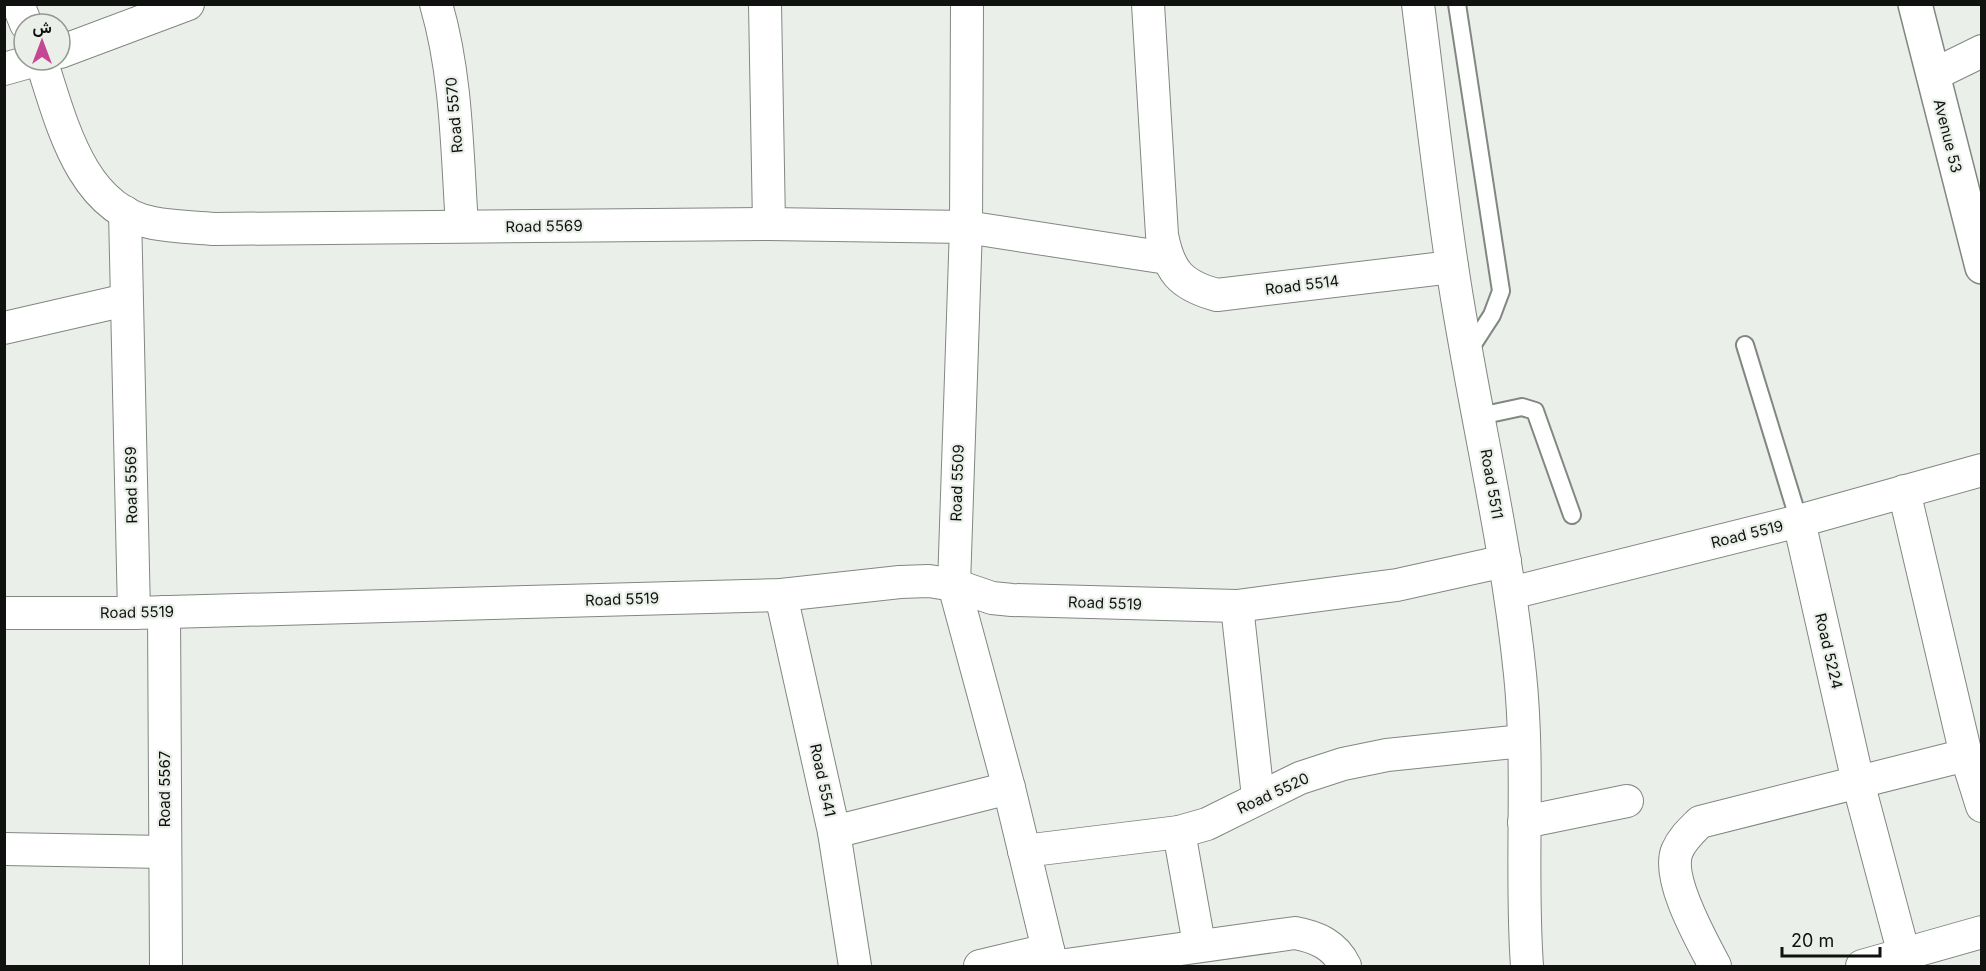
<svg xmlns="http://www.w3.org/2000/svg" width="1986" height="971" viewBox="0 0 1986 971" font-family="Inter,Vazirmatn,sans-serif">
<rect width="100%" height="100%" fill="#eaf0e9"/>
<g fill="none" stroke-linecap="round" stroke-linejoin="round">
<g stroke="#818781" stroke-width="20">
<g id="lane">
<path d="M 1457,4 L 1501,291 L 1492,315 L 1468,352"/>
<path d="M 1745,345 L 1799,521"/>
<path d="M 1480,416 L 1522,407 L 1535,411 L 1572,515"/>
</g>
</g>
<g stroke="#818781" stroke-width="34">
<g id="street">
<path d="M 18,4 L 26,24"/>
<path d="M 436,4 C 457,76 457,152 462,226"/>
<path d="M 765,4 L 769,224"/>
<path d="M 967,4 L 966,227 L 954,585 L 1009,788 L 1052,966"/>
<path d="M 1148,4 L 1162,235 C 1169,271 1180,285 1217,295 L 1452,267"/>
<path d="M 1418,4 C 1429,91 1439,179 1452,266 C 1472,402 1506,536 1520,674 C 1530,771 1520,869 1527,966"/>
<path d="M 60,52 L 188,4"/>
<path d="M 41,60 C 61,120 80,209 153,223 C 173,227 194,227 214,229 L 769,224 L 966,227 L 1167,258"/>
<path d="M 4,69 L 36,60"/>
<path d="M 1933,75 L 1982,51"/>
<path d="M 125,212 L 134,613"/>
<path d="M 4,328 L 126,300"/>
<path d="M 1904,491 L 1966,755 L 1982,806"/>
<path d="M 1799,521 L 1858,782 L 1907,966"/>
<path d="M 1511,593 L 1799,521 L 1982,470"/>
<path d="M 781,595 L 834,832 L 855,966"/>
<path d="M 1237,606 L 1258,797"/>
<path d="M 164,612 L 166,966"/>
<path d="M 4,613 L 134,613 L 781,595 L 900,582 L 929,581 L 954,585 L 992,598 L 1012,600 L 1237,606 L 1397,585 L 1505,561"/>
<path d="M 1524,822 L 1627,801"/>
<path d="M 834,832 L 1009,788"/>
<path d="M 1179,832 L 1199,944"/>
<path d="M 4,849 L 164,852"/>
<path d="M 1024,851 L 1179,832 L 1207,824 L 1300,778 L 1343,764 L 1387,755 L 1523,741"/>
<path d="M 980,966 L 1048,950"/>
<path d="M 1059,966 L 1295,933 C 1317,937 1335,945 1345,966"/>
<path d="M 1715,966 C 1702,941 1666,879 1677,851 C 1682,839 1691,831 1700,822 L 1966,755"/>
<path d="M 1862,966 L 1982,932"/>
</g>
</g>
<g stroke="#818781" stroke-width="36">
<path id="secondary" d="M 1915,4 L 1982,267"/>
</g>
<use href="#lane" stroke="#fff" stroke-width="16"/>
<use href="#street" stroke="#fff" stroke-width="32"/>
<use href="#secondary" stroke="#fff" stroke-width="33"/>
</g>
<g text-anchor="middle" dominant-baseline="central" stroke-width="4.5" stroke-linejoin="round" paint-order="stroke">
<g font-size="15" fill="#10120f" stroke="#eaf0e9">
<text transform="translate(454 115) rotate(-95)">Road 5570</text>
<text transform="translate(1948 136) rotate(76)">Avenue 53</text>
<text transform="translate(544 226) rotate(-1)">Road 5569</text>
<text transform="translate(1302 285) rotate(-7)">Road 5514</text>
<text transform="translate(957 483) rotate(-88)">Road 5509</text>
<text transform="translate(1492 484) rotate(80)">Road 5511</text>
<text transform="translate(131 485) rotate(-91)">Road 5569</text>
<text transform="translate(1747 534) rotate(-14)">Road 5519</text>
<text transform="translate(622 599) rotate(-2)">Road 5519</text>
<text transform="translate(1105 603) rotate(2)">Road 5519</text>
<text transform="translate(137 612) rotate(-1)">Road 5519</text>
<text transform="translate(1829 651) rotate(77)">Road 5224</text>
<text transform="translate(823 780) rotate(78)">Road 5541</text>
<text transform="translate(164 789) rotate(-90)">Road 5567</text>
<text transform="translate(1273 793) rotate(-25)">Road 5520</text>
</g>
</g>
<rect width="1986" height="971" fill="none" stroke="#10120f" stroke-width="12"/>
<g transform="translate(42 42)"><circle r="28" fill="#eaf0e9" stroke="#939792" stroke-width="1.5"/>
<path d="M0-4.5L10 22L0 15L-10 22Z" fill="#c54692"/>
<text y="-9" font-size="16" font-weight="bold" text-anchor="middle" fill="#10120f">ش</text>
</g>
<path d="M1782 947v9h98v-9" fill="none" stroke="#10120f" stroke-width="3"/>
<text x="1791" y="947" font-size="18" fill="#10120f" stroke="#eaf0e9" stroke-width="4.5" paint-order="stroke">20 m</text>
</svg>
